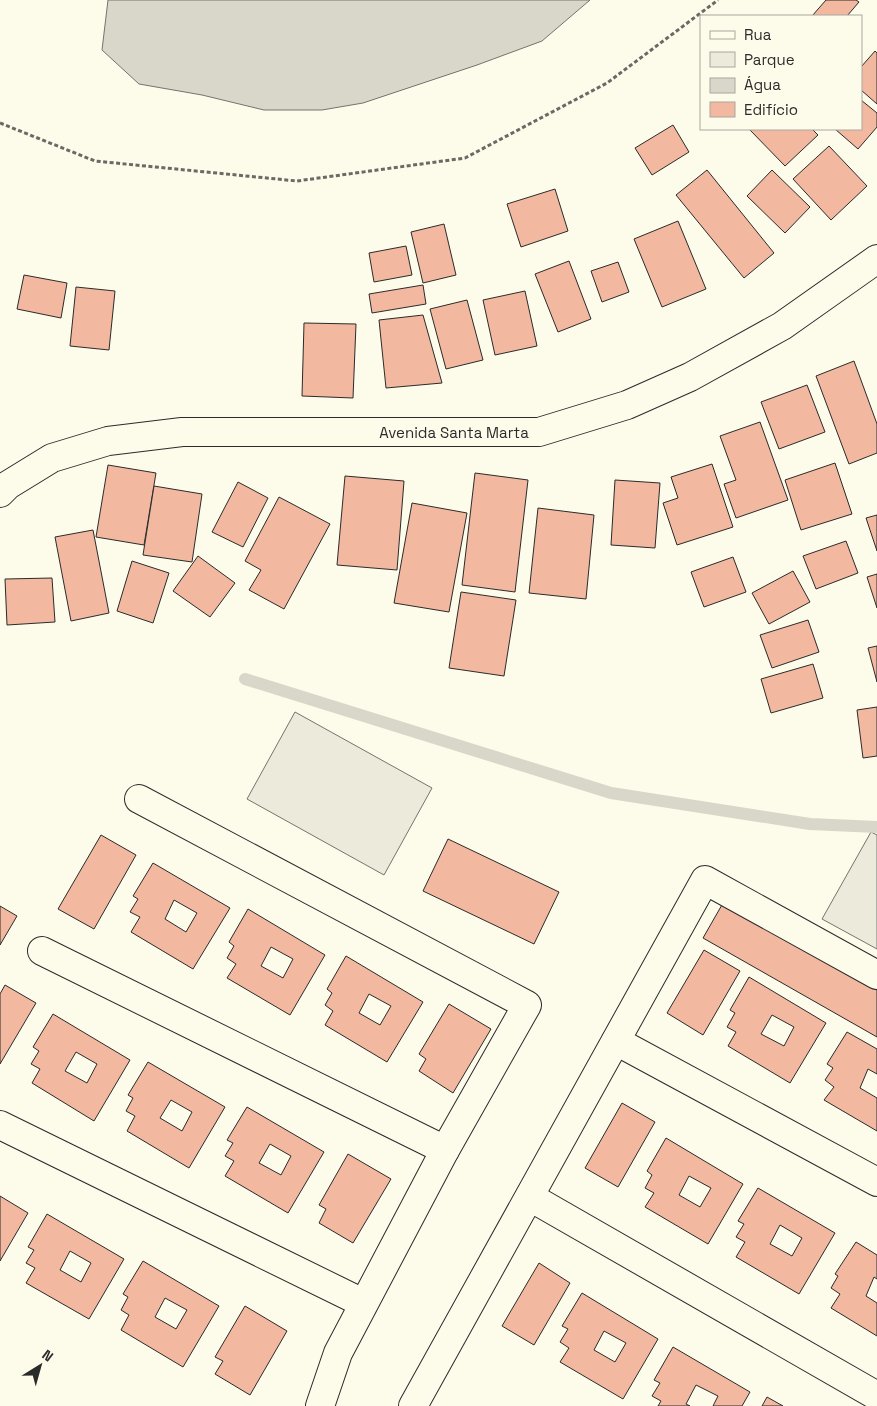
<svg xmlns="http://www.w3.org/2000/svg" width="877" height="1406" viewBox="0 0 877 1406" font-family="'Space Grotesk',sans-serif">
<rect width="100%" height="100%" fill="#fdfbea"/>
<g fill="#ecebdb" stroke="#74746e">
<path d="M 295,712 L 432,788 L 384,875 L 247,799 Z"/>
<path d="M 871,832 L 877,835 L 877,949 L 822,919 Z"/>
</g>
<path fill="#d8d7c9" stroke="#74746e" d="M 108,0 L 590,0 L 542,41 L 477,65 L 363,103 L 322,110 L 264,110 L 202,95 L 139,84 L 102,50 Z"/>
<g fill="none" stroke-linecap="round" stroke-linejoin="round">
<path stroke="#d8d7c9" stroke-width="12" d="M 245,679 L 611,793 L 810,824 L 877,827"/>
</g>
<g fill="#f2b8a0" stroke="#2b2b2b" fill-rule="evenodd">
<path d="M 826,0 L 856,0 L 859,2 L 847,16 L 812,16 Z"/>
<path d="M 875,51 L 877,53 L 877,104 L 861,90 L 861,67 Z"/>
<path d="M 861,100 L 877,113 L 877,127 L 858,149 L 835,129 L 861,129 Z"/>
<path d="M 673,125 L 689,152 L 652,175 L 635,148 Z"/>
<path d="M 749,129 L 812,129 L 818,135 L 785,166 Z"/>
<path d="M 829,146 L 867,186 L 831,220 L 793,179 Z"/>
<path d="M 707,170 L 774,253 L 744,278 L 676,195 Z"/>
<path d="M 772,170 L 810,207 L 785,233 L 747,196 Z"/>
<path d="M 555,189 L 568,231 L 521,247 L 507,204 Z"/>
<path d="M 678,221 L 706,289 L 662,307 L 634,239 Z"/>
<path d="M 444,224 L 456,275 L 423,283 L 411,232 Z"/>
<path d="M 406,246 L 412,275 L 374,282 L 369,253 Z"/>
<path d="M 569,261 L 591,319 L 558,332 L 535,274 Z"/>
<path d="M 618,262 L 629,292 L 602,302 L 591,271 Z"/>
<path d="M 24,275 L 67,283 L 61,318 L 17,309 Z"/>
<path d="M 423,285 L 426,304 L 372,313 L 369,294 Z"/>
<path d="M 76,287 L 115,291 L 109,350 L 70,346 Z"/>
<path d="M 525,291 L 537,346 L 495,355 L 483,300 Z"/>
<path d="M 467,300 L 483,360 L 446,369 L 430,309 Z"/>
<path d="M 423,315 L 442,383 L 386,388 L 379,320 Z"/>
<path d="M 304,323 L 356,324 L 353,398 L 302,396 Z"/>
<path d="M 854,361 L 877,424 L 877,453 L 849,464 L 816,376 Z"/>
<path d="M 807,385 L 825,432 L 779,449 L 761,402 Z"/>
<path d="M 760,422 L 788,500 L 736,518 L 724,484 L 736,480 L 720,436 Z"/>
<path d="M 835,463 L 852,514 L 801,530 L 785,480 Z"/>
<path d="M 712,464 L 733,527 L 677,545 L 663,503 L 678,498 L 671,477 Z"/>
<path d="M 108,465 L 156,473 L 144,545 L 96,537 Z"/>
<path d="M 475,473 L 528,480 L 515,592 L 462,585 Z"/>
<path d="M 345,476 L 404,481 L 397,570 L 337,565 Z"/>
<path d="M 615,480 L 660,483 L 655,548 L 611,545 Z"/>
<path d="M 238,482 L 268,498 L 243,547 L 212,532 Z"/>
<path d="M 154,486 L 202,494 L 192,562 L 143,555 Z"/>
<path d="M 279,497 L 330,524 L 284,609 L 249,590 L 261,570 L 245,561 Z"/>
<path d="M 412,503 L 467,513 L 449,612 L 394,603 Z"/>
<path d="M 538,508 L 594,515 L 586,599 L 529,593 Z"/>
<path d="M 877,515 L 877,551 L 866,518 Z"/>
<path d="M 93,530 L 109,613 L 71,621 L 55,537 Z"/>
<path d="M 846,541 L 858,573 L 816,589 L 803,556 Z"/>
<path d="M 198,556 L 235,583 L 210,617 L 173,591 Z"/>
<path d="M 733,557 L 746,592 L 704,607 L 691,572 Z"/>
<path d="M 132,561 L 169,573 L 153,623 L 117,611 Z"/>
<path d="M 793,571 L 810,602 L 769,624 L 752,593 Z"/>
<path d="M 877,574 L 877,608 L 867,577 Z"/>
<path d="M 52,578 L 55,622 L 7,625 L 5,579 Z"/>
<path d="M 461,592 L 516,600 L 504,676 L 449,668 Z"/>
<path d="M 808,620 L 819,652 L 772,668 L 760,635 Z"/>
<path d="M 877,646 L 877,682 L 868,648 Z"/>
<path d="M 813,664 L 823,698 L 771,713 L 761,679 Z"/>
<path d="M 877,707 L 877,756 L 863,758 L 857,710 Z"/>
<path d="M 101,835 L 136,855 L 94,929 L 58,909 Z"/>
<path d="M 448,839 L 559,892 L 534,944 L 423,891 Z"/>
<path d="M 153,863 L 230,908 L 193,969 L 131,932 L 140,917 L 130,912 L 138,899 L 133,896 ZM 174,900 L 197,913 L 186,932 L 165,919 Z"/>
<path d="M 723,903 L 877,990 L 877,1037 L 703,938 Z"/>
<path d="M 0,906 L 17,916 L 0,945 Z"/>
<path d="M 248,909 L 325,955 L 290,1015 L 227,978 L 236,964 L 227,958 L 234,946 L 229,942 ZM 271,947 L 293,959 L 283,978 L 261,966 Z"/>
<path d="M 704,950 L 740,971 L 703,1035 L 667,1013 Z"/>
<path d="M 346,956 L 423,1002 L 387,1062 L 325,1025 L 333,1011 L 325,1005 L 332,993 L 327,989 ZM 369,994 L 391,1006 L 380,1025 L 359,1013 Z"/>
<path d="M 749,977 L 826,1023 L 790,1083 L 728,1046 L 736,1032 L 727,1027 L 735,1013 L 730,1010 ZM 772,1015 L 794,1027 L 784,1046 L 761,1034 Z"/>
<path d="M 5,985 L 36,1003 L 0,1064 L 0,994 Z"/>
<path d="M 449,1004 L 491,1029 L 453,1093 L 419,1071 L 426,1059 L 419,1054 Z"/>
<path d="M 53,1014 L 130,1060 L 94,1121 L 32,1083 L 40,1069 L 31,1064 L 39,1051 L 33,1047 ZM 76,1052 L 97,1064 L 87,1083 L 65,1071 Z"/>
<path d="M 847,1032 L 877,1049 L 877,1074 L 868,1069 L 860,1088 L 877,1098 L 877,1131 L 824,1100 L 834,1087 L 825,1080 L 833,1068 L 827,1064 Z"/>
<path d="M 148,1062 L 225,1107 L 189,1168 L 127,1131 L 135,1116 L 126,1111 L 133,1098 L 128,1095 ZM 171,1100 L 192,1112 L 182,1131 L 160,1118 Z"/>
<path d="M 622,1103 L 655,1122 L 618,1187 L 585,1168 Z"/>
<path d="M 247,1107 L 324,1152 L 288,1213 L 225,1176 L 234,1161 L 225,1156 L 233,1143 L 227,1140 ZM 270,1144 L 291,1156 L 281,1175 L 259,1163 Z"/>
<path d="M 666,1138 L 743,1184 L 708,1244 L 645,1207 L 654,1193 L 645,1188 L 652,1175 L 647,1171 ZM 689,1176 L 711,1188 L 700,1207 L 679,1195 Z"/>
<path d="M 348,1154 L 391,1179 L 353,1243 L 319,1223 L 326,1209 L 319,1205 Z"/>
<path d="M 758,1188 L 835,1233 L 799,1294 L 736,1257 L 745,1242 L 736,1237 L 744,1224 L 738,1221 ZM 780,1225 L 802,1238 L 792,1256 L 770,1244 Z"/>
<path d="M 0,1196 L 28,1213 L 0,1261 Z"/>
<path d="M 47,1214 L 124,1259 L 89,1319 L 26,1283 L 35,1268 L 26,1263 L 34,1250 L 28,1247 ZM 70,1251 L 91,1263 L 81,1282 L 60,1270 Z"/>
<path d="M 856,1242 L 877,1255 L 877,1279 L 874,1277 L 866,1296 L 877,1303 L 877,1336 L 831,1308 L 840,1294 L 831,1288 L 838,1276 L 835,1274 Z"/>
<path d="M 143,1261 L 219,1306 L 183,1367 L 121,1330 L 129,1315 L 121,1310 L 128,1297 L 123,1294 ZM 165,1298 L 187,1310 L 176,1329 L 155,1317 Z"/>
<path d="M 539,1263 L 570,1283 L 534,1345 L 502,1326 Z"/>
<path d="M 582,1293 L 658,1339 L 623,1399 L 560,1362 L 569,1348 L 560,1342 L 568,1329 L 562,1326 ZM 604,1331 L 626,1343 L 615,1362 L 594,1350 Z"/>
<path d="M 245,1306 L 287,1331 L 250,1395 L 215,1374 L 223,1361 L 215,1357 Z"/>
<path d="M 673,1347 L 750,1392 L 742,1406 L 713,1406 L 718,1396 L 696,1385 L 686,1404 L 690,1406 L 658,1406 L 661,1401 L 652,1396 L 660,1383 L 654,1380 Z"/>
<path d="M 767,1397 L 783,1406 L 762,1406 Z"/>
</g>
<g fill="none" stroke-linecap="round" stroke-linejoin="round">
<g stroke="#2b2b2b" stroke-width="30">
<g id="minor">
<path d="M 0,493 L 8,485 L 52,458 L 108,441 L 182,432 L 539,432 L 627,405 L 690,377 L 782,326 L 877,259"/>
<path d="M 139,799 L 527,1005 L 445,1150 L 338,1353 L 320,1406"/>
<path d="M 42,951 L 445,1150"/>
<path d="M 616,1041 L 877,1182"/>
<path d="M 0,1125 L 363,1303"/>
<path d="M 530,1197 L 877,1396"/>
<path d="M 413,1406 L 705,880 L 877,975"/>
</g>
</g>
<path stroke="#6a6964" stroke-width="3" stroke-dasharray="4 2.5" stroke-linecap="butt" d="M 0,123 L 95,161 L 297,181 L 465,158 L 607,83 L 718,0"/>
<use href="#minor" stroke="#fdfbea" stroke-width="28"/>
</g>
<g text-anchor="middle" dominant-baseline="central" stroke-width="4" stroke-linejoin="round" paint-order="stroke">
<g font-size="15" fill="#2b2b2b" stroke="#fdfbea">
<text x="454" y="432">Avenida Santa Marta</text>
</g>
</g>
<rect x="700" y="15" width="162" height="115" fill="#fdfbea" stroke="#a9a89e"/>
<rect x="710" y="31" width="25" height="8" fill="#fdfbea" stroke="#a9a89e"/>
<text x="744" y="40" font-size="15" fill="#2b2b2b">Rua</text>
<rect x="710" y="52" width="25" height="15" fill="#ecebdb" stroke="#a9a89e"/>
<text x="744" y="65" font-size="15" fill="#2b2b2b">Parque</text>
<rect x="710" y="78" width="25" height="15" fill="#d8d7c9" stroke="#a9a89e"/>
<text x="744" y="90" font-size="15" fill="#2b2b2b">Água</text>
<rect x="710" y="102" width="25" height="15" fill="#f2b8a0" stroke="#a9a89e"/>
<text x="744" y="115" font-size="15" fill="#2b2b2b">Edifício</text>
<g transform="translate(40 1366) rotate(37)" stroke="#fdfbea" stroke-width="4" paint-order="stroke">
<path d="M0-4L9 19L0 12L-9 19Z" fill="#2b2b2b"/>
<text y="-8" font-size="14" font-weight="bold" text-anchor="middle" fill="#2b2b2b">N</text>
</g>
</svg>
